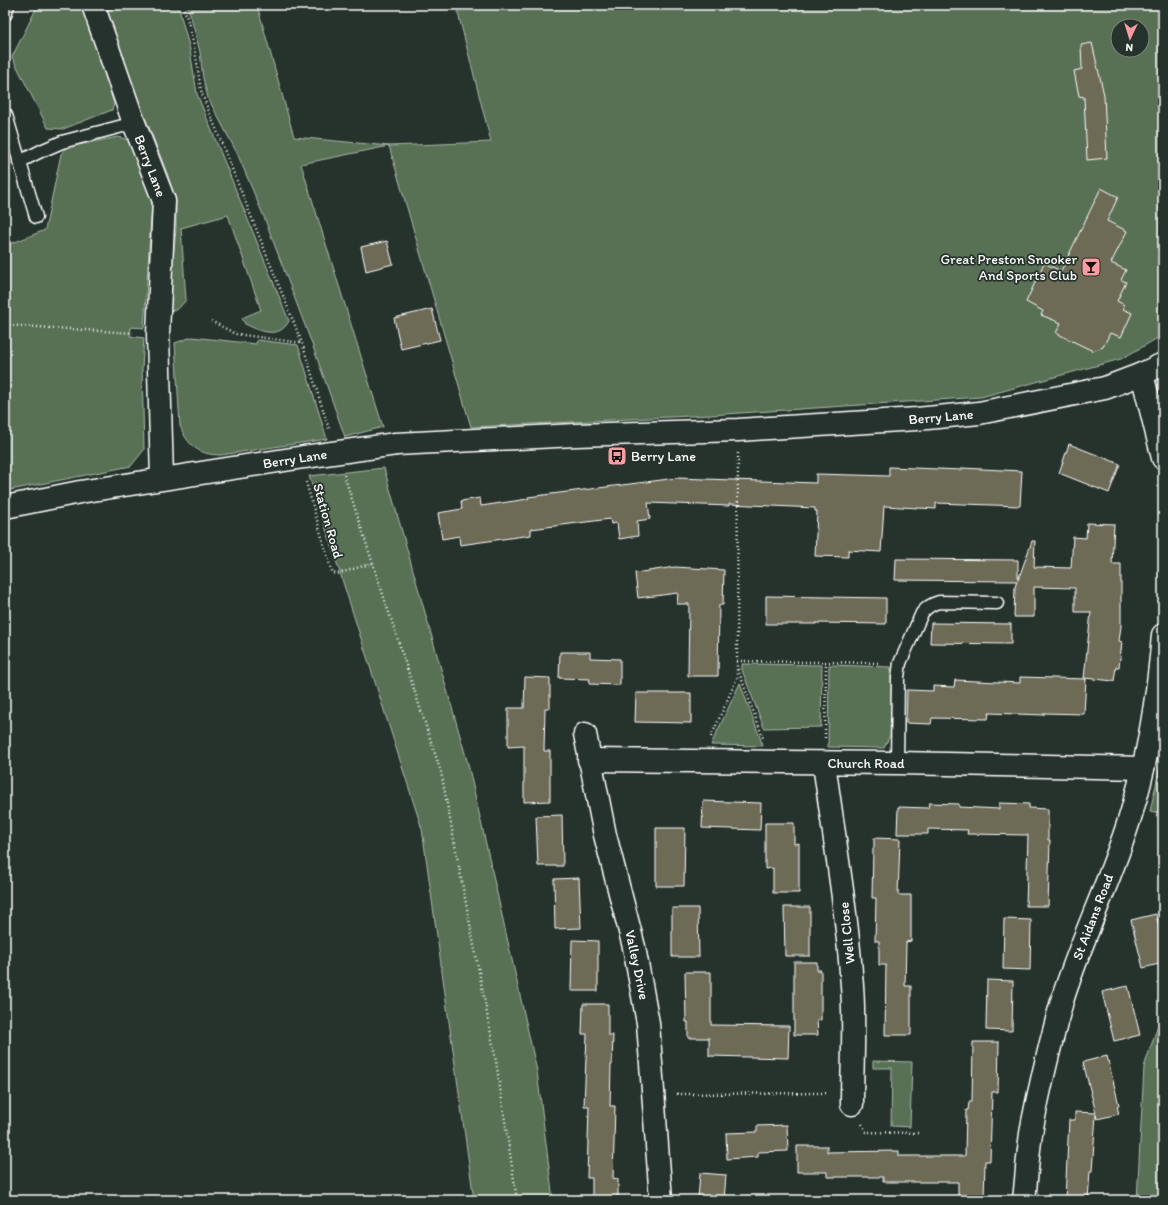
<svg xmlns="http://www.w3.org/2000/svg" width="1168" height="1205" viewBox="0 0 1168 1205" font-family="Itim,sans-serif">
<rect width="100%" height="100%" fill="#26332d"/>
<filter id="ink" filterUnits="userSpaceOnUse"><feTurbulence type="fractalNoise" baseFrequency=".025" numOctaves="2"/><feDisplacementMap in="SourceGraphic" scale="8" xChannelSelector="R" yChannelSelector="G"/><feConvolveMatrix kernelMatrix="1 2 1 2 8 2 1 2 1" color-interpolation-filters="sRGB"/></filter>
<g filter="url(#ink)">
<g fill="#597155" stroke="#acb8aa" fill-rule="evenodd">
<path d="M 38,5 L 82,5 L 114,104 L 112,110 L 63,129 L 48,128 L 12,57 Z"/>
<path d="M 104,5 L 178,5 L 190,50 L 197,94 L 289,321 C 279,340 260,331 245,324 L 242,318 L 261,310 L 228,215 L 181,228 L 186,300 L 178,309 L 167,312 L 176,230 L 176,201 L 167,173 L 112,33 Z"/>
<path d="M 187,5 L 257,5 L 294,137 L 389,146 L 491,142 L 456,5 L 1163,5 L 1163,335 L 1121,359 L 981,397 L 710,415 L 471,427 L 389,146 L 301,164 L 383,427 L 345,437 L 312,344 L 264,217 L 237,153 L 208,98 L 203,78 L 200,52 L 192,21 ZM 1118,26 L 1142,26 L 1142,50 L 1118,50 Z"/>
<path d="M 118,137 L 132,141 L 152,201 L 144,328 L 131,327 L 130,336 L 144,338 L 142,369 L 144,450 L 131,466 L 5,491 L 5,246 L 45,230 L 61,154 L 67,147 Z"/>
<path d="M 192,337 L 256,344 L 257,340 L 298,345 L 327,439 L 221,455 C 199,455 188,446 180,426 L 175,343 Z"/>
<path d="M 384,468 L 468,764 L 537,1071 L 553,1200 L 474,1200 L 422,829 L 309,476 Z"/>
<path d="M 742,664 L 822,665 L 821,727 L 764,728 L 742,670 Z"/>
<path d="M 829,665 L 891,667 L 892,731 L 884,748 L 828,747 Z"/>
<path d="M 740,683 L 763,746 L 711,745 Z"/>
<path d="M 1163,753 L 1163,814 L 1150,811 Z"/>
<path d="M 1163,1010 L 1163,1200 L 1137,1200 L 1144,1067 Z"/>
<path d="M 873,1061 L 912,1062 L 910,1127 L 891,1126 L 892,1068 L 873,1068 Z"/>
</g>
<g fill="#6d6a56" stroke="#fff">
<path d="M 1092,43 L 1104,95 L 1107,158 L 1087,160 L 1084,97 L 1079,96 L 1074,71 L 1082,69 L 1081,45 Z"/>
<path d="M 1101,188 L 1118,197 L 1107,221 L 1127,231 L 1111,263 L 1126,270 L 1121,280 L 1126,282 L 1117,301 L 1124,305 L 1123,309 L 1132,313 L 1121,337 L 1110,333 L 1103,347 L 1093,351 L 1056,333 L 1061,323 L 1041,315 L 1043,311 L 1026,302 L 1044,263 L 1061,271 Z"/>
<path d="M 387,241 L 393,264 L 366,271 L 361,247 Z"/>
<path d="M 432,309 L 440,340 L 401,349 L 394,318 Z"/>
<path d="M 1069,444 L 1120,464 L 1109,493 L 1059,473 Z"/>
<path d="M 889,467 L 962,470 L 962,468 L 1022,471 L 1020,506 L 936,503 L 936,509 L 884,506 L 881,552 L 848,550 L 848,557 L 815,556 L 817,511 L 815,511 L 815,508 L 729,504 L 729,506 L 648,503 L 650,519 L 637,521 L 638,536 L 619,539 L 617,523 L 611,524 L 610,519 L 531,529 L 531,535 L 460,545 L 459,536 L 442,539 L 438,513 L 462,509 L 461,501 L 480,498 L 481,506 L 528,499 L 528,497 L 677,478 L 816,483 L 816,474 L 889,476 Z"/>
<path d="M 1087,523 L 1114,524 L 1112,564 L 1121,564 L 1121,626 L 1119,641 L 1122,642 L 1119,667 L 1116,667 L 1114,681 L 1084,678 L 1091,612 L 1075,612 L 1075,588 L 1034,587 L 1034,617 L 1014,617 L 1015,587 L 1017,581 L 895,580 L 896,559 L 1018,560 L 1018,580 L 1032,541 L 1035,541 L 1034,567 L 1071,568 L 1073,537 L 1086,538 Z"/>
<path d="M 675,567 L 724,570 L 723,605 L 719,605 L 718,676 L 688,676 L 689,604 L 677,604 L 678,593 L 638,598 L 635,573 Z"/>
<path d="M 766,596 L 886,598 L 886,624 L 816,623 L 816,624 L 766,624 Z"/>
<path d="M 931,623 L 1011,624 L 1011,644 L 930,643 Z"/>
<path d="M 560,652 L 590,652 L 590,658 L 620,659 L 620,685 L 589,684 L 590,679 L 559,678 Z"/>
<path d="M 525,677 L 550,678 L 550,708 L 545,708 L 544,751 L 550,751 L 550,801 L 524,802 L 524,746 L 508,747 L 508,708 L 524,708 Z"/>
<path d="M 1020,677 L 1086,679 L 1084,714 L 1044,713 L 1044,715 L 989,713 L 988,719 L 932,718 L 931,724 L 906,723 L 907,690 L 933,691 L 933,686 L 954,687 L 955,680 L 1020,683 Z"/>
<path d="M 636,693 L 691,693 L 691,723 L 635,722 Z"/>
<path d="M 703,801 L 761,803 L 760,830 L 702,828 Z"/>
<path d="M 929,803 L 959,804 L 959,807 L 999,809 L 999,803 L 1029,804 L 1029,808 L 1048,809 L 1048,840 L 1050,840 L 1048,906 L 1026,906 L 1028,835 L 967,834 L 968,830 L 928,829 L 928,834 L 897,834 L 898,807 L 928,808 Z"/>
<path d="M 562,815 L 563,866 L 538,866 L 536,816 Z"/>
<path d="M 765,823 L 794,823 L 794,844 L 799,843 L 799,893 L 773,893 L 773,868 L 765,869 Z"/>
<path d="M 656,828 L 685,828 L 684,886 L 656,886 Z"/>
<path d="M 874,838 L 900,839 L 898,895 L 911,895 L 911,941 L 906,942 L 905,986 L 911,986 L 911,1035 L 885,1035 L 886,965 L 879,965 L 879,941 L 875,941 L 876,898 L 872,898 L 873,848 L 874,848 Z"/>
<path d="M 579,878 L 581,928 L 555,929 L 554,879 Z"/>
<path d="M 784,907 L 810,907 L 810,956 L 785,956 Z"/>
<path d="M 672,908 L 698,908 L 699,957 L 672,957 Z"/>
<path d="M 1156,914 L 1163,944 L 1163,963 L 1143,968 L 1131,920 Z"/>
<path d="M 1004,919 L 1031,920 L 1030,970 L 1003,969 Z"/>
<path d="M 572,940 L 598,941 L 598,991 L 571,991 Z"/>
<path d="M 794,962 L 817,962 L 817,970 L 821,970 L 821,1020 L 817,1020 L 818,1035 L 794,1035 Z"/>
<path d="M 685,972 L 711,972 L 711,1025 L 789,1026 L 788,1058 L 709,1056 L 709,1038 L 688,1038 L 688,1022 L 686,1022 Z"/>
<path d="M 987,980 L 1013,981 L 1012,1031 L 986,1030 Z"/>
<path d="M 1128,986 L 1140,1035 L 1114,1041 L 1102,992 Z"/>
<path d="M 583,1004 L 608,1004 L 608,1035 L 613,1035 L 612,1065 L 611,1065 L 610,1106 L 615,1106 L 613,1178 L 618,1179 L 618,1200 L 592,1200 L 592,1178 L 587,1178 L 589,1106 L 584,1106 L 587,1034 L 582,1034 Z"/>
<path d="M 973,1042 L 999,1042 L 998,1092 L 992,1092 L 990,1161 L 985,1161 L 984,1200 L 958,1200 L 958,1182 L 883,1182 L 883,1177 L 827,1177 L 827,1172 L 797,1172 L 797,1146 L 827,1146 L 827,1152 L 899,1151 L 899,1156 L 965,1156 L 966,1110 L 968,1110 L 969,1102 L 972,1102 Z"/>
<path d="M 1107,1056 L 1119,1105 L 1117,1106 L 1119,1114 L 1097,1119 L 1096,1114 L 1092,1171 L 1090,1171 L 1088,1200 L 1065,1200 L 1069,1120 L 1075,1120 L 1075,1112 L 1096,1113 L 1083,1062 Z"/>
<path d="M 787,1125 L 788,1151 L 758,1152 L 758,1157 L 727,1159 L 726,1133 L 757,1132 L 757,1126 Z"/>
<path d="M 700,1173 L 726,1175 L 724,1200 L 698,1200 Z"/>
</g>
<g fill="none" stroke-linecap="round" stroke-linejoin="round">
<g stroke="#fff" stroke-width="15">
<g id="service">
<path d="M 5,15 L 8,5"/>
<path d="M 6,115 L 36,217"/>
<path d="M 19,162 L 41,151 L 62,142 L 134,123"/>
<path d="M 897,763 L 898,677 L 900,663 L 922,613 C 927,607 931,604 939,602 L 997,603"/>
</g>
</g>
<g stroke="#fff" stroke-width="25">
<g id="minor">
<path d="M 93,5 L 134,123 L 164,201 L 158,334 L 162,478"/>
<path d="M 1142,374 L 1163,458"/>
<path d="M 585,734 L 605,835 L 634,947 L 648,1023 L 661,1200"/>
<path d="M 589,760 L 897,763 L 1143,768"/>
<path d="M 824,763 C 834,837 847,911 852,986 C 855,1025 852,1065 852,1104"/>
<path d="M 1024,1200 C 1027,1174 1028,1147 1033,1122 C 1041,1081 1051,1041 1062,1001 C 1082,936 1113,876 1132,811 C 1149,754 1158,694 1163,635"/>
</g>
</g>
<g stroke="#fff" stroke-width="25">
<g id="tertiary">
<path d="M 396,444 L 576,435 L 738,430 L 917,419 L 979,413 L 1105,388 L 1142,374 L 1163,364"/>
<path d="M 5,507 L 80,492 L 304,457"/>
</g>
</g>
<g stroke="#fff" stroke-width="2.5" stroke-dasharray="1 3" stroke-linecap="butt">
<path d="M 183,5 C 189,24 194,44 197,63 C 199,74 199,83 202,94 L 302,343 L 329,429"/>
<path d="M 211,321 L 236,334 L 302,343"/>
<path d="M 5,325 L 133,333"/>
<path d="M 738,453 L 737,661 L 882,663"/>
<path d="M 344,475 L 441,772 L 496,1061 L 517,1200"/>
<path d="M 306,482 L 331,569 L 333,573 L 337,574 L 373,563"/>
<path d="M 738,669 L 763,738"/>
<path d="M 711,737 L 737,678 L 737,661"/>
<path d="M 825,738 L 826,662"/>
<path d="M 1156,815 L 1163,817"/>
<path d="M 677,1094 L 828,1093"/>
<path d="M 862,1124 L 866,1132 L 918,1133"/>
</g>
<use href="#service" stroke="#26332d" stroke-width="12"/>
<use href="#minor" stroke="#26332d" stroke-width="22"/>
<use href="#tertiary" stroke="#26332d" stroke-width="22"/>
<g stroke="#fff" stroke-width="25" stroke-linecap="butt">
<path id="tertiary-bridge" d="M 304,457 L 396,444"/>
</g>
<use href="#tertiary-bridge" stroke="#26332d" stroke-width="22"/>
</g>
</g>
<defs>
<g id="bar-square" transform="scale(1)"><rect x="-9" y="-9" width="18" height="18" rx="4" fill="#ff9aa2" stroke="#26332d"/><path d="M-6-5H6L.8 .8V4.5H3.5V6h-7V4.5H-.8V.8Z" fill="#111"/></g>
<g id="bus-square" transform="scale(1)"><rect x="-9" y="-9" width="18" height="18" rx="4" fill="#ff9aa2" stroke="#26332d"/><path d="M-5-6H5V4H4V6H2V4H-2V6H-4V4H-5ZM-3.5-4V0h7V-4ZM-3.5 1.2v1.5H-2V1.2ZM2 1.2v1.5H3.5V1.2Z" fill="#111"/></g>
</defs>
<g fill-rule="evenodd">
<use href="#bar-square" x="1091" y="267"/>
<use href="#bus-square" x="617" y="456"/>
</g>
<g text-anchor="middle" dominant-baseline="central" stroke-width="3.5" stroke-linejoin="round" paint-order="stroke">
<g font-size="14" fill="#fff" stroke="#26332d">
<text transform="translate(150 166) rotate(69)">Berry Lane</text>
<text transform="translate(941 417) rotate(-5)">Berry Lane</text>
<text transform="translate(295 459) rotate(-9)">Berry Lane</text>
<text transform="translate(328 521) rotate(74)">Station Road</text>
<text x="866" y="763">Church Road</text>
<text transform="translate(1093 917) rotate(-69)">St Aidans Road</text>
<text transform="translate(847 933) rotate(-96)">Well Close</text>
<text transform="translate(637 965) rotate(78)">Valley Drive</text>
</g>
<g font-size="14" fill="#fff" stroke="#26332d" text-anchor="end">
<text x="1077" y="259">Great Preston Snooker<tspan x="1077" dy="16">And Sports Club</tspan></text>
<text x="631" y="456" text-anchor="start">Berry Lane</text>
</g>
</g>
<rect width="1168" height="1205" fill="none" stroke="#26332d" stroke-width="20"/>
<rect x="10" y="10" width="1148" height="1185" fill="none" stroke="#fff" stroke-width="1.5" filter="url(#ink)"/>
<g transform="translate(1130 38) rotate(184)"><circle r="19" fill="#26332d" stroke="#7d8581"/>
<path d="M0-3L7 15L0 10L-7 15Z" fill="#ff9aa2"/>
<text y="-6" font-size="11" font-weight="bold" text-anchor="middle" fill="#ffffff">N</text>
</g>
</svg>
